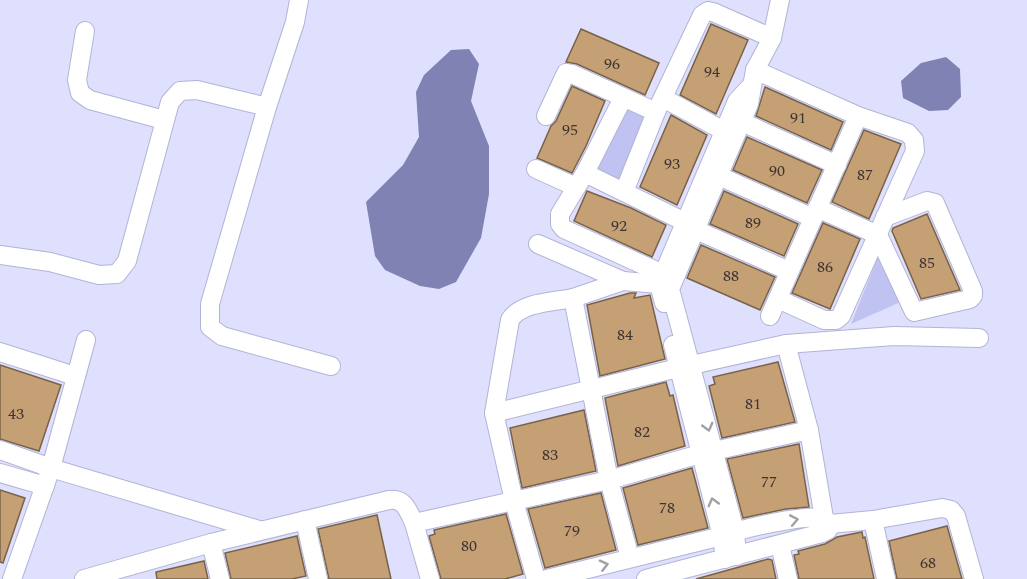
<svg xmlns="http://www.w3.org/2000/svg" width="1027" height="579" viewBox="0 0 1027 579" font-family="Spectral,serif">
<rect width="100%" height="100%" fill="#dee0fd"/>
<g fill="#c0c3f1">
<path d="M 625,102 L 660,118 L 625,196 L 589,180 Z"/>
<path d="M 882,247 L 905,300 L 851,324 Z"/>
</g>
<g fill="#8082b3">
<path d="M 469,49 L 479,64 L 471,101 L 489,146 L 489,194 L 481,238 L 456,282 L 439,289 L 420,286 L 385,270 L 375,256 L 366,202 L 403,165 L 419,137 L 416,92 L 424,75 L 451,50 Z"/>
<path d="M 946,57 L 960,69 L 961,97 L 948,110 L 929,111 L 903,98 L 901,81 L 921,63 Z"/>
</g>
<g fill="#c6a075" stroke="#796248" stroke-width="1.5">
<path d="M 711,24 L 748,40 L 716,114 L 680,95 Z"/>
<path d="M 581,29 L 659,63 L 645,95 L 577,64 L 566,62 Z"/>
<path d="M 572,86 L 605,101 L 586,146 L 572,173 L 537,158 L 551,126 L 556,121 Z"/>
<path d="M 765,87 L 843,122 L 831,150 L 756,116 Z"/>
<path d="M 671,115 L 707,135 L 677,205 L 640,187 Z"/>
<path d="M 864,130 L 901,144 L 869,219 L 832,202 Z"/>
<path d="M 747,137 L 822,170 L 807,203 L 733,170 Z"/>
<path d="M 587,191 L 631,208 L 666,225 L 652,257 L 574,221 Z"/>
<path d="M 724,191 L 798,224 L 784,256 L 710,224 Z"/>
<path d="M 927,214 L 960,290 L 921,299 L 892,231 L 893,228 Z"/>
<path d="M 823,223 L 860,239 L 830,309 L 792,293 Z"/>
<path d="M 701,245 L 775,277 L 760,310 L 687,278 Z"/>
<path d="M 630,293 L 636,293 L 634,298 L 650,295 L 665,359 L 600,376 L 587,305 Z"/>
<path d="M 778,362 L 795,422 L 722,438 L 709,386 L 715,384 L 713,377 Z"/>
<path d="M 0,365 L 61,385 L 39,451 L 0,439 Z"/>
<path d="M 666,382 L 670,396 L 673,395 L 685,446 L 618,466 L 605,398 Z"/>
<path d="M 584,410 L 596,471 L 522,488 L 510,428 Z"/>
<path d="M 799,444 L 809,507 L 786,509 L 743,518 L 727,459 Z"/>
<path d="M 692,468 L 708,528 L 638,545 L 623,488 Z"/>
<path d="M 0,490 L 25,498 L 3,563 L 0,562 Z"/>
<path d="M 601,493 L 616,550 L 545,568 L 528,509 Z"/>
<path d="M 506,514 L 523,574 L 505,579 L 441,579 L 429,536 L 435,534 L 434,530 Z"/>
<path d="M 377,515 L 391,579 L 329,579 L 318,529 Z"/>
<path d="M 947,526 L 962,579 L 897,579 L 889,541 Z"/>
<path d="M 862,532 L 863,538 L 865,537 L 874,579 L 799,579 L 794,555 L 799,554 L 798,551 L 825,544 L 837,537 Z"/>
<path d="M 297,536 L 306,576 L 292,579 L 231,579 L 225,553 Z"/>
<path d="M 768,559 L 772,560 L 776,579 L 696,579 Z"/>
<path d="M 204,561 L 208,579 L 157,579 L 156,572 Z"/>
</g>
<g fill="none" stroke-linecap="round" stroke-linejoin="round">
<g stroke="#b1b4d5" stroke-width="20">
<g id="minor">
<path d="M 299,0 L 295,22 L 267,107 L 210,304 L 210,327 L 222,336 L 331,366"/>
<path d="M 85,31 L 77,80 L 80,93 L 90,100 L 164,120"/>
<path d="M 755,70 L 858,116 L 908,133 L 914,140 L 915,151 L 841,316 L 836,320 L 824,320 L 778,299"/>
<path d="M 623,98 L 585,173 L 560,214 L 560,224 L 564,229 L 663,274"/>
<path d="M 663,98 L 724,131"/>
<path d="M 546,116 L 566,73 L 572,74 L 656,112"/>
<path d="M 742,122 L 837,165"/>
<path d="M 536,169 L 576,187"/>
<path d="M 585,173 L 685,222"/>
<path d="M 719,176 L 813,218"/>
<path d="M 624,192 L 656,112 L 702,15 L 708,11 L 713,12 L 772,38"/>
<path d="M 817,208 L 878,235 L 914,312 L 970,299 L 973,296 L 973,291 L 935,203 L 927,201 L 885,217"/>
<path d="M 696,230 L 789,271"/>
<path d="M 538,244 L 623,281"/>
<path d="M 0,255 L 50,262 L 99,275 L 117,274 L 127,261 L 170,102 L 180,91 L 197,90 L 267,107"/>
<path d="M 664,303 L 659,284 L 737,101 L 751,86"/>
<path d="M 770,316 L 858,116"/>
<path d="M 786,344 L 809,430"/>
<path d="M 673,345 L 722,536 L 725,559"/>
<path d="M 0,352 L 75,376"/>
<path d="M 494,413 L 678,368 L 786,344 L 894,336 L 979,338"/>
<path d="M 0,450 L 51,468 L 259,530"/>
<path d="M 0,473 L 45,486"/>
<path d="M 305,520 L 318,579"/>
<path d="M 873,520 L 886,579"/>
<path d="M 830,524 L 873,520 L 942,508 L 951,510 L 956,516 L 974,579"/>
<path d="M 211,543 L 220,579"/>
<path d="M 780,545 L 788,579"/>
<path d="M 737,556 L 735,531 L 670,289 L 749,104 L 755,70 L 772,38 L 780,0"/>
<path d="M 630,558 L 609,480 L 573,298 L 623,281 L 659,284 L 669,289"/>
<path d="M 12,579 L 51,468 L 86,340"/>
<path d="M 84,579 L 211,543 L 389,500 C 405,498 408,511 414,523"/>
<path d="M 430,579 L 414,523 L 609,480 L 700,454 L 809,430 L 824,518"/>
<path d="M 536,579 L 514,501 L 494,413 L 510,320 C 521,302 553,302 573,298"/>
<path d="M 547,579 L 722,536 C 744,528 801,515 824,518 L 830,524 L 828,530 L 822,533 L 646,579"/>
</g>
</g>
<use href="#minor" stroke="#fff" stroke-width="18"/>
</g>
<defs><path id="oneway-chevron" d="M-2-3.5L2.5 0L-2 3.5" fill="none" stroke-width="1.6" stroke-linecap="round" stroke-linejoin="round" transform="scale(1.5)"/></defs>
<g stroke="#a0a0a5">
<use href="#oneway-chevron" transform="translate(708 427) rotate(75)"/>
<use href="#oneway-chevron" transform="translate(713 502) rotate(-105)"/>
<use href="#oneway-chevron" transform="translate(794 520) rotate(-11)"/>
<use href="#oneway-chevron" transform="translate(604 565) rotate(-14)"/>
</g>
<g text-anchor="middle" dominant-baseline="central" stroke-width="4.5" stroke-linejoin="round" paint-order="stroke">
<g font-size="16" fill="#3e3533">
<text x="612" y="64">96</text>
<text x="712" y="72">94</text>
<text x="798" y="118">91</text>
<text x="570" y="130">95</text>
<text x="672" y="164">93</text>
<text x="777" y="171">90</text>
<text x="865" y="175">87</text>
<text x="753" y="223">89</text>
<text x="619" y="226">92</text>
<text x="927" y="263">85</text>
<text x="825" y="267">86</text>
<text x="731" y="276">88</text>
<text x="625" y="335">84</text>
<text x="753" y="404">81</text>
<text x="16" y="414">43</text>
<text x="642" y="432">82</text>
<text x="550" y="455">83</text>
<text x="769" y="482">77</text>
<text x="667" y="508">78</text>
<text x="572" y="531">79</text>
<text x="469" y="546">80</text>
<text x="928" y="563">68</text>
</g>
</g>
</svg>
